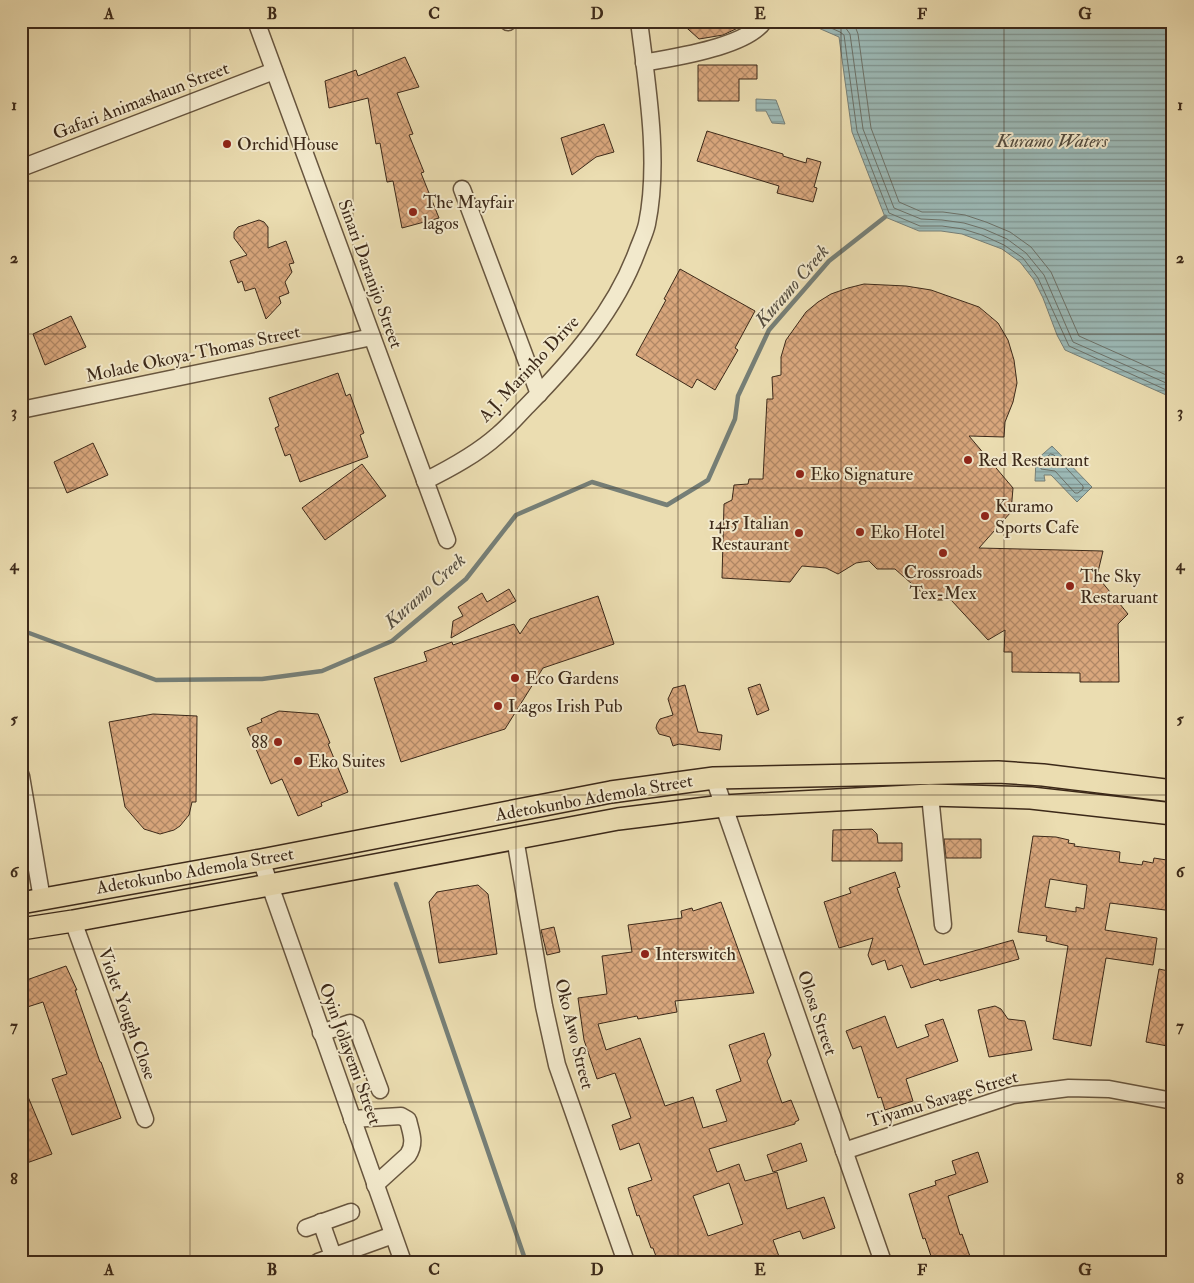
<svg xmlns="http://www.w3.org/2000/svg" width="1194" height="1283" viewBox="0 0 1194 1283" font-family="'IM FELL Double Pica',serif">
<defs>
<pattern id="water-rules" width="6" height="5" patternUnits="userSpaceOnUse" patternTransform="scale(1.25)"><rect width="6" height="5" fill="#9cb9b6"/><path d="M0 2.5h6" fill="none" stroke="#809693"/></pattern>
<pattern id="building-cross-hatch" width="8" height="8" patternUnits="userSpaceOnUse" patternTransform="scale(1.25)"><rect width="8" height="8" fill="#d9a77d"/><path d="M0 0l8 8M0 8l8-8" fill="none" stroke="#b18866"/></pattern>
</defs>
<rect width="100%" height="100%" fill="#ebddb1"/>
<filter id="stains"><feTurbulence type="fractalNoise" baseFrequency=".004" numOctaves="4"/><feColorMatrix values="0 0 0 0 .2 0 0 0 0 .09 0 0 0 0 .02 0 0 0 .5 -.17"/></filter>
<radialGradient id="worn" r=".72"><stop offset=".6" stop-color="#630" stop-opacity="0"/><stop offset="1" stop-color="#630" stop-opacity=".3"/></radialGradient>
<g fill="url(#water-rules)" stroke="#767f77">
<path d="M 815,21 L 1173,21 L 1173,398 L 1065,350 L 1057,335 L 1043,298 L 1034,280 L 1020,262 L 1002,249 L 962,234 L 941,231 L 919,231 L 885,217 L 852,132 L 839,37 L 816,27 Z"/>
<path d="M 756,99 L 776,100 L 785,124 L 772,123 L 766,111 L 756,111 Z"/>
<path d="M 1052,446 L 1092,487 L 1077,502 L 1051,475 L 1044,475 L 1045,481 L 1035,481 L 1036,460 Z"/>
</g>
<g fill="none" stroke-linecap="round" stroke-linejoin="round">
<g stroke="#6c7168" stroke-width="1">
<path d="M 820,21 L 822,24 L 840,32 L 844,35 L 857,131 L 889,213 L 920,226 L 942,226 L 963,229 L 982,235 L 1004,245 L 1023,258 L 1038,278 L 1069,346 L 1173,393"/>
<path d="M 831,21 L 845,27 L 850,34 L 863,129 L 894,208 L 921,219 L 942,220 L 964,223 L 984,229 L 1007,239 L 1026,253 L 1044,275 L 1073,342 L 1173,386"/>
<path d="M 850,21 L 855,26 L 858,34 L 871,128 L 899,202 L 922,212 L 943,212 L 965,215 L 986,222 L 1010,232 L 1031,247 L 1051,272 L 1079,336 L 1173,378"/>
<path d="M 1051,454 L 1054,455 L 1083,486 L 1083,489 L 1078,493 L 1075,493 L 1055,471 L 1041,469 L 1041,462 Z"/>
</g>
<g stroke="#767f77" stroke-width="4.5">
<path d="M 21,630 L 156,680 L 262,679 L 322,671 L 392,641 L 466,579 L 516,515 L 592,482 L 667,505 L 708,480 L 735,419 L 738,396 L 769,330 L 829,261 L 885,217"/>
<path d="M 396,884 L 526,1262"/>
</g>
</g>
<g fill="url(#building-cross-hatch)" stroke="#3c2919" fill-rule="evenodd">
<path d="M 679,21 L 745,21 L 740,27 L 723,35 L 699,39 Z"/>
<path d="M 405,57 L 419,87 L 397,93 L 413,134 L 409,135 L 424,172 L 421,173 L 439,218 L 402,228 L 393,181 L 387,182 L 380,143 L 376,144 L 368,98 L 329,108 L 325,81 L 356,70 L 358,76 Z"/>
<path d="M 698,65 L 757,65 L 757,79 L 739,79 L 739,101 L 698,101 Z"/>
<path d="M 604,124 L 614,152 L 596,157 L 572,175 L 561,138 Z"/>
<path d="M 707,131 L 783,154 L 783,156 L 806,163 L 807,158 L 821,162 L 814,187 L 817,188 L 813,202 L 777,193 L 779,186 L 697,161 Z"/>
<path d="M 259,220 L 264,222 L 268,227 L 268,248 L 286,241 L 294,263 L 289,264 L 292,272 L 285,282 L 289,293 L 279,297 L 281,303 L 266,319 L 255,288 L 245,291 L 242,281 L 238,283 L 230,261 L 247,255 L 234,238 L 234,232 L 238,227 Z"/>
<path d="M 680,269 L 755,311 L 735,348 L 738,350 L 715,390 L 697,379 L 692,388 L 636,355 L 666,300 L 664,299 Z"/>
<path d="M 864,284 L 906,286 L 931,290 L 979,307 L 998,323 L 1008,340 L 1014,360 L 1017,383 L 1013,402 L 1005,422 L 1004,437 L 969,436 L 1013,488 L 1011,512 L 979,548 L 1103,551 L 1097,576 L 1128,614 L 1118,624 L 1119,682 L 1080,682 L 1080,673 L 1012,672 L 1012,652 L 1004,652 L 1005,630 L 988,640 L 951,600 L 930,600 L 895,569 L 877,569 L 869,561 L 856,563 L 838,574 L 826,568 L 802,566 L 790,582 L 722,578 L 724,504 L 732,500 L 734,485 L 748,484 L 749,479 L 763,479 L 767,399 L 773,399 L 772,377 L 781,375 L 781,357 L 786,340 L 806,312 L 818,302 L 831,294 L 848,288 Z"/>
<path d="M 71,316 L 86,347 L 45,365 L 33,334 Z"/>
<path d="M 338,373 L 346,396 L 350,394 L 364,433 L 360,435 L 368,457 L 300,482 L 290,454 L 285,456 L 275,428 L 279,426 L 269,398 Z"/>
<path d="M 93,443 L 108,475 L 67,493 L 54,462 Z"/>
<path d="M 362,464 L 386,496 L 325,540 L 302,508 Z"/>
<path d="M 509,589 L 516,601 L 451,638 L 453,621 L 463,616 L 458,607 L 482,593 L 487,602 Z"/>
<path d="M 598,596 L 614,644 L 543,668 L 505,729 L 401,762 L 374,678 L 427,661 L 424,652 L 452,642 L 453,645 L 514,624 L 520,634 L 530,619 Z"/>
<path d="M 760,684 L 769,710 L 757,715 L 748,688 Z"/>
<path d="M 685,685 L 698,732 L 722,735 L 720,750 L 679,744 L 673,746 L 670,737 L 659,734 L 656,728 L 657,724 L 660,719 L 673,715 L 668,699 L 673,688 Z"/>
<path d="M 279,711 L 318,714 L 330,743 L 328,744 L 348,792 L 321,803 L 322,806 L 298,816 L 282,779 L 271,784 L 247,728 L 262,722 L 261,719 Z"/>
<path d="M 153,714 L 197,716 L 196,802 L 192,802 L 189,815 L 180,826 L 174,830 L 160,834 L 144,829 L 125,807 L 109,722 Z"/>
<path d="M 872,829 L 877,834 L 878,843 L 902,843 L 902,861 L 832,861 L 833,830 Z"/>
<path d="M 1033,836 L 1056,837 L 1069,840 L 1068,843 L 1075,844 L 1074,846 L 1120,852 L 1119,862 L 1142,865 L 1143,861 L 1153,863 L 1154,858 L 1173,861 L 1173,911 L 1110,903 L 1105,930 L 1157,938 L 1153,965 L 1106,958 L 1091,1046 L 1053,1039 L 1068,946 L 1046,941 L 1047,936 L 1018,932 ZM 1050,879 L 1087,885 L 1084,909 L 1076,907 L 1076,912 L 1045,907 Z"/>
<path d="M 944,839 L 981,839 L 981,858 L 946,858 Z"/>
<path d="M 895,872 L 900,887 L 897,888 L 924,965 L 1013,940 L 1019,959 L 940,981 L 939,979 L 911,988 L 902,965 L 888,970 L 885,960 L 872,965 L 868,955 L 873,938 L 839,948 L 824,902 L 851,893 L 849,888 Z"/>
<path d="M 478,885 L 488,894 L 497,954 L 439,963 L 429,902 L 437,892 Z"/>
<path d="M 721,902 L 754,993 L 675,1001 L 677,1012 L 638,1019 L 637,1016 L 598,1024 L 606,1050 L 640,1038 L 665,1106 L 693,1097 L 703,1128 L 727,1121 L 716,1090 L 741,1081 L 729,1045 L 764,1033 L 771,1055 L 767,1061 L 782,1103 L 791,1100 L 799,1120 L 795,1122 L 795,1124 L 709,1149 L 717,1172 L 739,1164 L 745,1181 L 777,1172 L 787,1209 L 824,1197 L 835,1228 L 803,1239 L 800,1231 L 773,1240 L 781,1262 L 658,1262 L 653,1248 L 651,1248 L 639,1215 L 637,1216 L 628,1188 L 652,1180 L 639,1143 L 620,1150 L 612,1125 L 631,1118 L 615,1073 L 597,1079 L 584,1040 L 578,998 L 607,994 L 602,956 L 632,952 L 628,925 L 682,918 L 681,911 L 692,908 L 693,911 ZM 729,1183 L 743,1224 L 708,1236 L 693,1196 Z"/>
<path d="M 554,927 L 560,952 L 547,955 L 541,930 Z"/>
<path d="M 66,966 L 77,990 L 75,990 L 100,1062 L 101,1062 L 121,1118 L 72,1135 L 52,1079 L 67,1074 L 43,1002 L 21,1009 L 21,982 Z"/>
<path d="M 1159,969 L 1173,972 L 1173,1047 L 1146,1042 Z"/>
<path d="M 995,1006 L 1001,1009 L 1008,1019 L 1025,1021 L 1032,1050 L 989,1057 L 978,1010 Z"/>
<path d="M 885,1016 L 897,1048 L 929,1036 L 925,1025 L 943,1019 L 958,1061 L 906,1079 L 913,1101 L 885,1110 L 881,1097 L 878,1098 L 861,1046 L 853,1049 L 846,1031 Z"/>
<path d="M 21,1080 L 52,1154 L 21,1165 Z"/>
<path d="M 801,1143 L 807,1161 L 773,1172 L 767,1155 Z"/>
<path d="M 978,1152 L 988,1182 L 948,1196 L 960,1235 L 962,1234 L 972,1262 L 933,1262 L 925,1238 L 923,1239 L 909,1194 L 936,1185 L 935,1181 L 956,1174 L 952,1161 Z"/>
</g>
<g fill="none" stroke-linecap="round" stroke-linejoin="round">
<g stroke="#68563f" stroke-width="19">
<g id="minor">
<path d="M 256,21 L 447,540"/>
<path d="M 508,22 L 509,21"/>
<path d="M 644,63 C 674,57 747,47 764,21"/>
<path d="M 21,168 L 274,71"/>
<path d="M 462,189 L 539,394"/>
<path d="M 21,410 L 372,337"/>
<path d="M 425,481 C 451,468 477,454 498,435 C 509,426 518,415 528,405 C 572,360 616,310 638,249 C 641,241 645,233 647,224 C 660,161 647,85 639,21"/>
<path d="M 21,776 L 42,899"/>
<path d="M 714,778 L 883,1262"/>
<path d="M 930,795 L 943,925"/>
<path d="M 515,838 L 544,1006 L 557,1065 L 626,1262"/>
<path d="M 261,860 L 403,1262"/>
<path d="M 73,921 L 145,1119"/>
<path d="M 321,1033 L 350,1023 L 356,1026 L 380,1090"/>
<path d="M 352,1119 L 401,1116 L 408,1120 C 411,1133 416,1143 408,1155 L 375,1185"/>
<path d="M 844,1151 L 1013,1095 L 1069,1088 L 1109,1089 L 1173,1101"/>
<path d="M 321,1222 L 333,1256"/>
<path d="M 306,1228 L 351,1212"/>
<path d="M 318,1262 L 393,1235"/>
</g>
</g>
<g stroke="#3c2919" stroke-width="24">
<g id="major">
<path d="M 21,903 L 261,860 L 611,792 L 714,778 L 998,772 L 1043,775 L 1173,791"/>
<path d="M 21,929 L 73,921 L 269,885 L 618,819 L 723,806 L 930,795 L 1031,798 L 1173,814"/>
</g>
</g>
<use href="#minor" stroke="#f2e9cc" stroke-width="16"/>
<use href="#major" stroke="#ebddb1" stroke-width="21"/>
</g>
<path fill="none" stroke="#3c2919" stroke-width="1" stroke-opacity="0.55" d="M 190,21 L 190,1262M 353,21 L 353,1262M 516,21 L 516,1262M 678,21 L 678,1262M 841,21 L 841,1262M 1004,21 L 1004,1262M 21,181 L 1173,181M 21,334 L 1173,334M 21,488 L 1173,488M 21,642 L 1173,642M 21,795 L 1173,795M 21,949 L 1173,949M 21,1102 L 1173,1102"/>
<g fill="#8f2418" stroke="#f2e9cc" stroke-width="2">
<circle cx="227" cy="144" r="5"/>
<circle cx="413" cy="212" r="5"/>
<circle cx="968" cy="460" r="5"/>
<circle cx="800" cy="474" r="5"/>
<circle cx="985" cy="516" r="5"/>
<circle cx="860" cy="532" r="5"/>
<circle cx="799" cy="533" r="5"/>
<circle cx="943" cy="553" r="5"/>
<circle cx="1070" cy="586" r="5"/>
<circle cx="515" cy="678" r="5"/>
<circle cx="498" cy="706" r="5"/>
<circle cx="278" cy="742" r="5"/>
<circle cx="298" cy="761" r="5"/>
<circle cx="645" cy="954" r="5"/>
</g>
<g text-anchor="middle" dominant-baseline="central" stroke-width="4" stroke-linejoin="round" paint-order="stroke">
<g font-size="18" fill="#3c2919" stroke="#f2e9cc">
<text transform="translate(141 101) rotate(-21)">Gafari Animashaun Street</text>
<text transform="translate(370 274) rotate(70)">Sinari Daranijo Street</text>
<text transform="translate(193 354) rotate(-12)">Molade Okoya-Thomas Street</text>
<text transform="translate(529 369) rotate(-47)">A.J. Marinho Drive</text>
<text transform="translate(594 798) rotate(-10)">Adetokunbo Ademola Street</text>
<text transform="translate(195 871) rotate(-10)">Adetokunbo Ademola Street</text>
<text transform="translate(817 1013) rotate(71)">Olosa Street</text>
<text transform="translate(127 1014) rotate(70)">Violet Yough Close</text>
<text transform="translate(574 1034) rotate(76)">Oko Awo Street</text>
<text transform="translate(350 1054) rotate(70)">Oyin Jolayemi Street</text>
<text transform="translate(943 1099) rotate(-17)">Tiyamu Savage Street</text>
</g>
<g font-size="18" fill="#3c2919" stroke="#f2e9cc" text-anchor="start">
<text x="237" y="144">Orchid House</text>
<text x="423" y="202">The Mayfair<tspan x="423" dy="21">lagos</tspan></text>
<text x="978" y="460">Red Restaurant</text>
<text x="810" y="474">Eko Signature</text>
<text x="995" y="506">Kuramo<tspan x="995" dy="21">Sports Cafe</tspan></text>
<text x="789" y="523" text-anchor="end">1415 Italian<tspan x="789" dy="21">Restaurant</tspan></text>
<text x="870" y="532">Eko Hotel</text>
<text x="943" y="572" text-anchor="middle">Crossroads<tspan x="943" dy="21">Tex-Mex</tspan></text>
<text x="1080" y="576">The Sky<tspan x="1080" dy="21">Restaruant</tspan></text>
<text x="525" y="678">Eco Gardens</text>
<text x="508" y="706">Lagos Irish Pub</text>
<text x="268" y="742" text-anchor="end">88</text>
<text x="308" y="761">Eko Suites</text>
<text x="655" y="954">Interswitch</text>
</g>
<g font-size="19" font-style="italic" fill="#544d40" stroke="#f2e9cc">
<text x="1052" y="141">Kuramo Waters</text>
<text transform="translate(792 286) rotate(-49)">Kuramo Creek</text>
<text transform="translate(425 591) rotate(-42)">Kuramo Creek</text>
</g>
</g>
<rect width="1194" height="1283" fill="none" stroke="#ebddb1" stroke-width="55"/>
<rect x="28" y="28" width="1138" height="1228" fill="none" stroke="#3c2919" stroke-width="2"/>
<g font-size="16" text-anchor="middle" font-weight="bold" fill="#3c2919">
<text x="109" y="19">A</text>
<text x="272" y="19">B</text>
<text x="434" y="19">C</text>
<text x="597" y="19">D</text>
<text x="760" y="19">E</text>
<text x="922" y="19">F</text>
<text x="1085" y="19">G</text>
<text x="14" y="110">1</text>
<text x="1180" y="110">1</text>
<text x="14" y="263">2</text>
<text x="1180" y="263">2</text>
<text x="14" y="417">3</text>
<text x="1180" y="417">3</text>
<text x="14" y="570">4</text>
<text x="1180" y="570">4</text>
<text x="14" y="724">5</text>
<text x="1180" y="724">5</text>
<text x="14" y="877">6</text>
<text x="1180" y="877">6</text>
<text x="14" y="1031">7</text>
<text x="1180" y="1031">7</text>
<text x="14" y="1184">8</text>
<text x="1180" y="1184">8</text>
<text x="109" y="1275">A</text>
<text x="272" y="1275">B</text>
<text x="434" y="1275">C</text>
<text x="597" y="1275">D</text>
<text x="760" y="1275">E</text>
<text x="922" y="1275">F</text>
<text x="1085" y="1275">G</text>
</g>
<rect width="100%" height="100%" filter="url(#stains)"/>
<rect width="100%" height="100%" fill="url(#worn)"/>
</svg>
